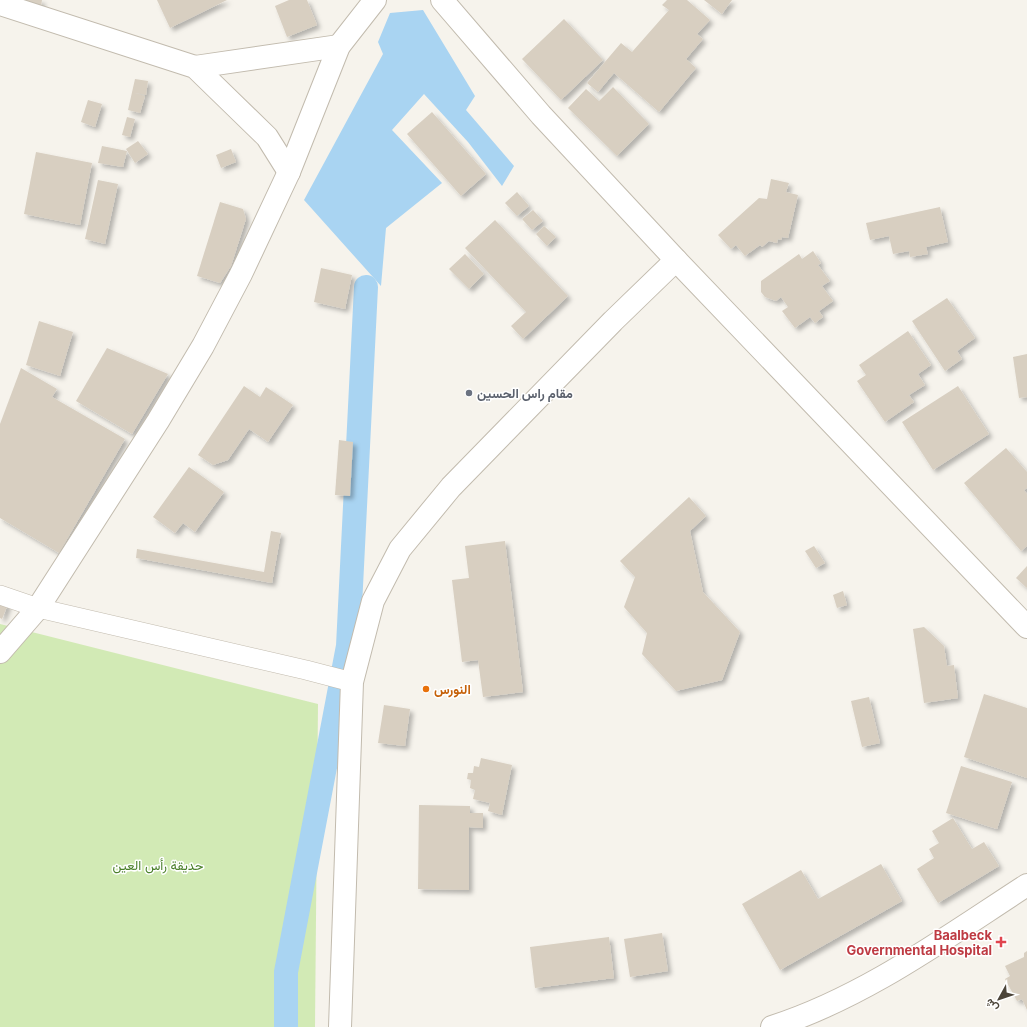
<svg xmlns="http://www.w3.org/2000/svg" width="1027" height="1027" viewBox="0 0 1027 1027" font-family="Inter,Vazirmatn,sans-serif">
<defs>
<filter id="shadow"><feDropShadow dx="3.5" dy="3.5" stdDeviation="2" flood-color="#0004"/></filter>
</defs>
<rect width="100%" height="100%" fill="#f6f3ec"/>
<path fill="#d2eab5" d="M 0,624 L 318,704 L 315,1027 L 0,1027 Z"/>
<path fill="#a9d4f2" d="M 423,10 L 475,96 L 466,110 L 514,166 L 502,186 L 468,142 L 424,94 L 392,130 L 442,183 L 386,228 L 381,286 L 304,200 L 383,54 L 378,42 L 390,13 Z"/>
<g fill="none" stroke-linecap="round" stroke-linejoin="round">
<path stroke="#a9d4f2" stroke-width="24" d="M 286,1027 L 286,972 L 348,646 L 366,287"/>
</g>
<g fill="#d8cfc1" filter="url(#shadow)">
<path d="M 21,0 L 42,0 L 41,6 Z"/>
<path d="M 157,0 L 227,0 L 170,28 Z"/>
<path d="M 289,0 L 307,0 L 317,25 L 287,37 L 275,6 Z"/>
<path d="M 667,0 L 687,0 L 710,20 L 697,34 L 703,39 L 686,59 L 696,68 L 659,112 L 614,73 L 598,92 L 587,83 L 621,43 L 632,52 L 669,10 L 662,5 Z"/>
<path d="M 704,0 L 732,0 L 722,14 Z"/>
<path d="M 564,19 L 603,60 L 561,100 L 522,59 Z"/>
<path d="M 135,79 L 148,81 L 146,95 L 135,93 L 145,96 L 140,113 L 128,110 Z"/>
<path d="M 613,87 L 649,124 L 617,156 L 568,108 L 586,89 L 599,101 Z"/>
<path d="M 88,100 L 102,104 L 95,127 L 81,122 Z"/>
<path d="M 432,112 L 486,174 L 461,196 L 407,134 Z"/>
<path d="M 127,117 L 135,119 L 130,137 L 122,135 Z"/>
<path d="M 138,141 L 148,154 L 135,163 L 126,149 Z"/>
<path d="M 102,146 L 127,151 L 123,167 L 98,163 Z"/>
<path d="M 231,149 L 236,162 L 221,168 L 216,155 Z"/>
<path d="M 36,152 L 92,163 L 80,225 L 24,214 Z"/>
<path d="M 771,179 L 789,183 L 786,192 L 798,195 L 788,238 L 782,237 L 781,240 L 778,239 L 777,243 L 769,241 L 762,247 L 760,245 L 745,256 L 736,245 L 731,249 L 718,235 L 759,198 L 767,199 Z"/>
<path d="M 98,180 L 118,184 L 105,244 L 85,239 Z"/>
<path d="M 517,192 L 529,206 L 517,216 L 505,203 Z"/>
<path d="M 220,202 L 243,209 L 246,219 L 231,266 L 220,283 L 197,276 Z"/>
<path d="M 940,207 L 948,242 L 926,247 L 928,254 L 910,257 L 909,251 L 893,254 L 889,236 L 870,240 L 866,223 Z"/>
<path d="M 533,210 L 543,221 L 532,230 L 522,219 Z"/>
<path d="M 495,220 L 568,296 L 523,339 L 511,326 L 526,312 L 465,248 Z"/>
<path d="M 544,226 L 556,237 L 547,246 L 536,234 Z"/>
<path d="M 813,251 L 821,263 L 818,265 L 830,281 L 822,286 L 833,301 L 819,311 L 823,317 L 815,323 L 810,317 L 795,328 L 782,311 L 788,307 L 781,297 L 776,301 L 765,297 L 761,292 L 761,281 L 799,254 L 802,259 Z"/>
<path d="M 465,254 L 484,274 L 469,289 L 449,269 Z"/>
<path d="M 321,268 L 352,275 L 345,309 L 314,302 Z"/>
<path d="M 947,298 L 975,338 L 957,351 L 962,359 L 945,371 L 912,321 Z"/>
<path d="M 39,321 L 73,332 L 60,376 L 26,365 Z"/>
<path d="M 908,331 L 931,365 L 918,374 L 925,385 L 909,395 L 914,402 L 885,422 L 857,381 L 866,375 L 859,365 Z"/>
<path d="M 107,348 L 168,374 L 132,434 L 76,401 Z"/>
<path d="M 1027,354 L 1027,397 L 1019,398 L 1013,357 Z"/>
<path d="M 21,368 L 57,389 L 52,397 L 125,439 L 59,553 L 0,518 L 0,424 Z"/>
<path d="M 244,386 L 260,397 L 266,387 L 293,405 L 268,442 L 249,429 L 228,460 L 213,465 L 198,455 Z"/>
<path d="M 958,386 L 989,434 L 933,470 L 902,422 Z"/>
<path d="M 339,440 L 353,442 L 350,496 L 335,495 Z"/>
<path d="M 1006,448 L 1027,472 L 1027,488 L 1024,490 L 1027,494 L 1027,546 L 1021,551 L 964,483 Z"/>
<path d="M 189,467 L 224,492 L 195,532 L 183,523 L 175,533 L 153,517 Z"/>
<path d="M 689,497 L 706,516 L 690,531 L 703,592 L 740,632 L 722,680 L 676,691 L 642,654 L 647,633 L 624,607 L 635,577 L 620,561 Z"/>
<path d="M 271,531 L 281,533 L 272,583 L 136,558 L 137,549 L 264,572 Z"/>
<path d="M 505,541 L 523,692 L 483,697 L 478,660 L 462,662 L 452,580 L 469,578 L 465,546 Z"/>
<path d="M 814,546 L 825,563 L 816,568 L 805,551 Z"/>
<path d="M 1027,566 L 1027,588 L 1016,578 Z"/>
<path d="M 843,591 L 847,605 L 837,608 L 833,595 Z"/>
<path d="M 0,601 L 8,604 L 2,619 L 0,618 Z"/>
<path d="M 924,627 L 944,646 L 947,666 L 954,665 L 958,698 L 924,703 L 913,629 Z"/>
<path d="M 984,694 L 1027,708 L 1027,778 L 964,757 Z"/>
<path d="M 869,697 L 880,743 L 862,747 L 851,701 Z"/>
<path d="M 384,705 L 410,709 L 405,746 L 378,743 Z"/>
<path d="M 481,758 L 512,765 L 502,815 L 488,811 L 490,803 L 473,799 L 475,790 L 470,788 L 471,780 L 467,779 L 468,773 L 473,773 L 474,766 L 479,767 Z"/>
<path d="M 961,766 L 1012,782 L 997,829 L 946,813 Z"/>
<path d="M 419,805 L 470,806 L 470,813 L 483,813 L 483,828 L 469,827 L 469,890 L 418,889 Z"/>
<path d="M 953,818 L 972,849 L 984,842 L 999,866 L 938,903 L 917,869 L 934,858 L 929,849 L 939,843 L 932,831 Z"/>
<path d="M 881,864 L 902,901 L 780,970 L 742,904 L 801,870 L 818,899 Z"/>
<path d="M 662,933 L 668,971 L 630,977 L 624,939 Z"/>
<path d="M 609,937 L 614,978 L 535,988 L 530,947 Z"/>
<path d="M 1027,951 L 1027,1010 L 1022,999 L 1017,1001 L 1005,979 L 1010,976 L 1005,966 L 1024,957 L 1024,953 Z"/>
</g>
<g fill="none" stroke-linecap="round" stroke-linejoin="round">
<g stroke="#c2bbae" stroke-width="20">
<path id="pedestrian" d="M 0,595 L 38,608 L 306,670 L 352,682"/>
</g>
<g stroke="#c2bbae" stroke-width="24">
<g id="minor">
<path d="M 0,4 L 195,67 L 267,137 L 289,172"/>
<path d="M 195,67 L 339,46"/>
</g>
</g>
<g stroke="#c2bbae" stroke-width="24">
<g id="tertiary">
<path d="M 442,0 L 541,115 L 676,260 L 1027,627"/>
<path d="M 0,652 L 38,608 L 158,421 L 203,346 L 241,274 L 289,172 L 339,46 L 375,0"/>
<path d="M 340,1027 L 352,682 L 373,601 L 400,549 L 451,487 L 613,321 L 676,260"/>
<path d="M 772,1027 C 865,997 945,938 1027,885"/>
</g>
</g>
<use href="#pedestrian" stroke="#fff" stroke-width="19"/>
<use href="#minor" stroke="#fff" stroke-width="22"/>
<use href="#tertiary" stroke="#fff" stroke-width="22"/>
</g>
<circle fill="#6b7280" stroke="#fff" stroke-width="1.5" cx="469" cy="393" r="4"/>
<circle fill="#e8710a" stroke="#fff" stroke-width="1.5" cx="426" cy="689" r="4"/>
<path fill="#e0444e" stroke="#fff" stroke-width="1.5" d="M999 936h4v4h4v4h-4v4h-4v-4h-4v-4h4z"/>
<g text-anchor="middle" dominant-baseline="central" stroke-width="3" stroke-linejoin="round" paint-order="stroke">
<g font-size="13" font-weight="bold" fill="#5b616d" stroke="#fff" text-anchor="start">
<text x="477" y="393">مقام راس الحسين</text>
</g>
<g font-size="13" font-weight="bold" fill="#c56008" stroke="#fff" text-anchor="start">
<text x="434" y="689">النورس</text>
</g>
<g font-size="13" fill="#4a7f2a" stroke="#fff">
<text x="158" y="865">حديقة رأس العين</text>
</g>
<g font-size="13" font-weight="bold" fill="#be3a42" stroke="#fff" text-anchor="end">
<text x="992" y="935">Baalbeck<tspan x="992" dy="15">Governmental Hospital</tspan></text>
</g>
</g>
<g transform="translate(999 999) rotate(230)" stroke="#ffffff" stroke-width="3" paint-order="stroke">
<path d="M0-3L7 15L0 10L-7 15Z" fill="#4b4439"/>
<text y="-6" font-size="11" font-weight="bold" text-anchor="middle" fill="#4b4439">ش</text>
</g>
</svg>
